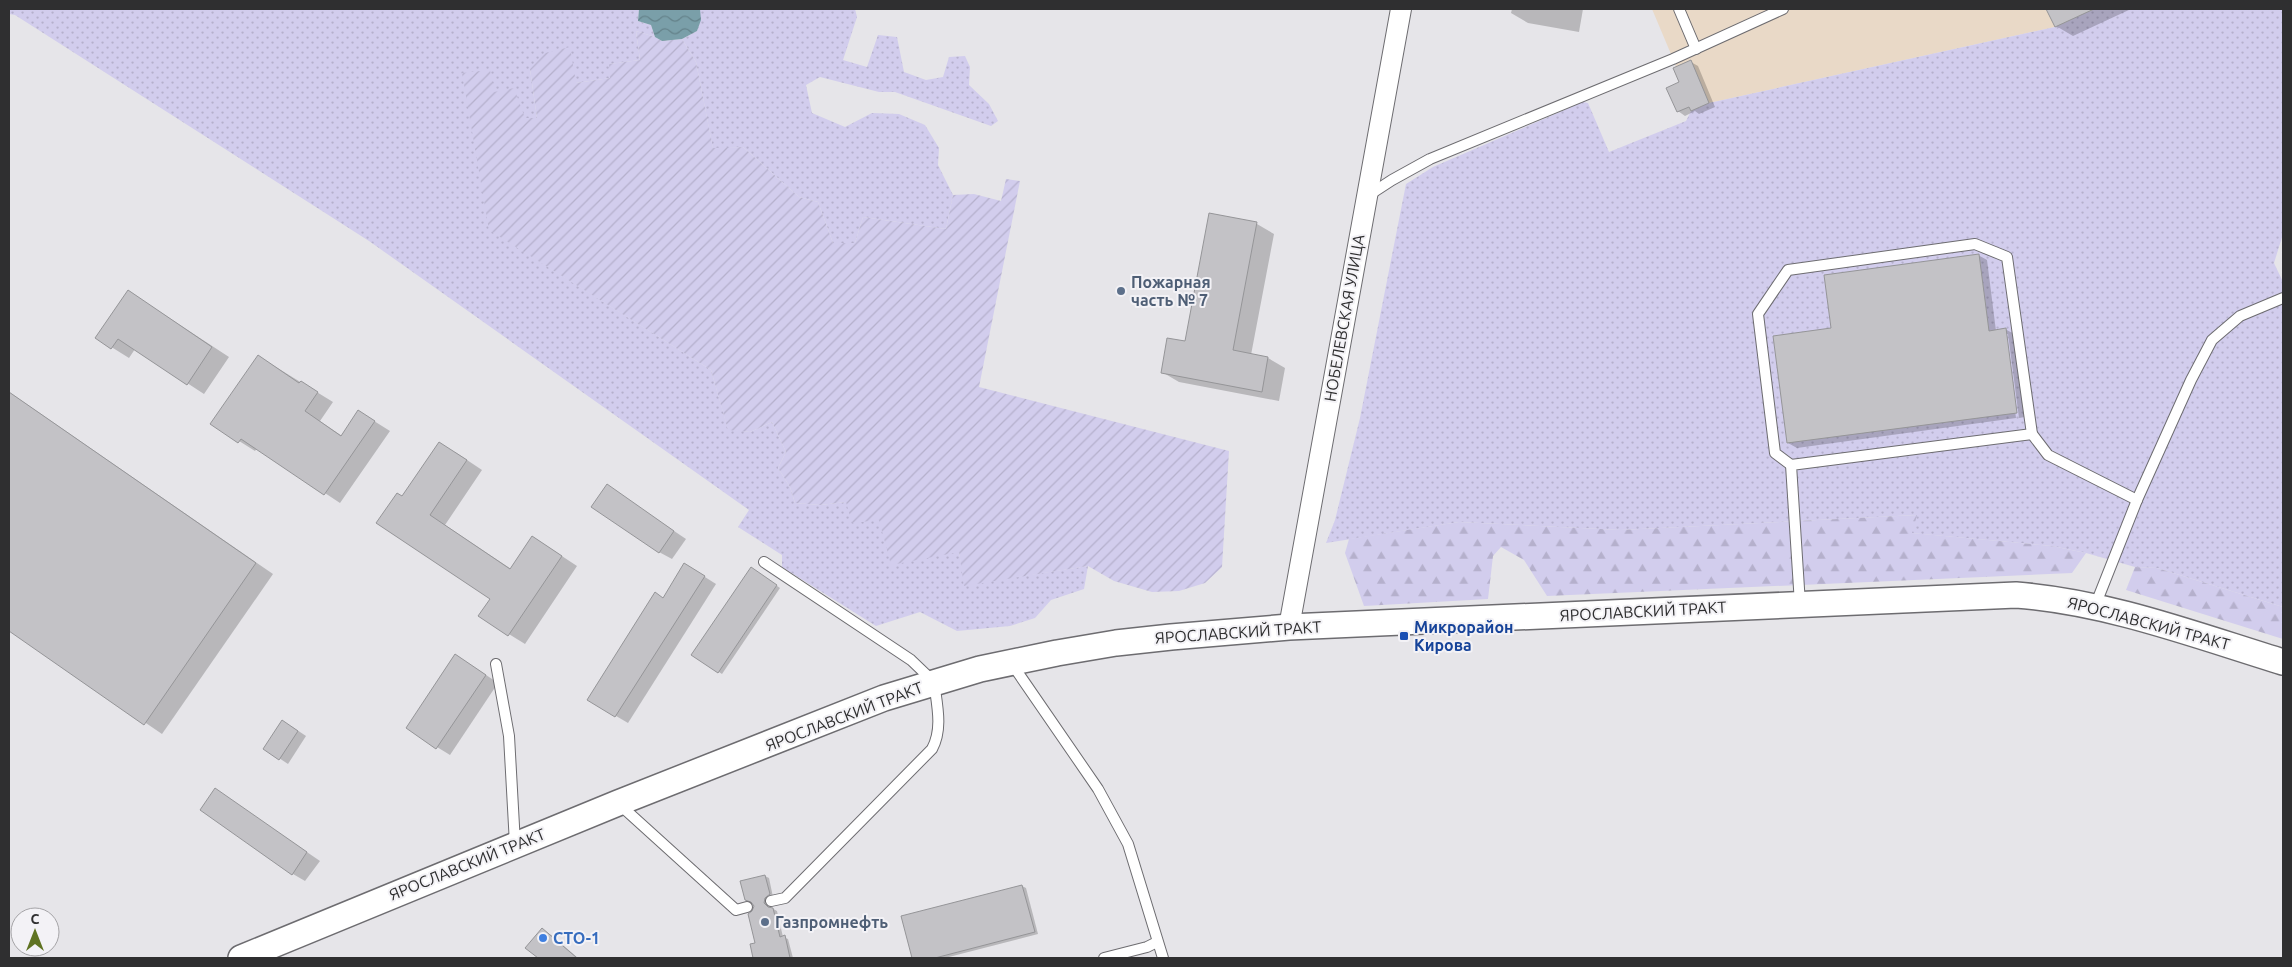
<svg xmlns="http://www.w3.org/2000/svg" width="2292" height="967" viewBox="0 0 2292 967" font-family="Ubuntu,sans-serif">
<defs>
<pattern id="grass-dots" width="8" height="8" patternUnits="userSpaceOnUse" patternTransform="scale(1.25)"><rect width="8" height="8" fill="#d2cded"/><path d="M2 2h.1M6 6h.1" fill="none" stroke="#b5b0cc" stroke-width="1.8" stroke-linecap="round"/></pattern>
<pattern id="forest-firs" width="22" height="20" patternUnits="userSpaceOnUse" patternTransform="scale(1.25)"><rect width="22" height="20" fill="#d2cded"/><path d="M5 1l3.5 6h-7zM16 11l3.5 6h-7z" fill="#b5b0cc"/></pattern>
<pattern id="garden-furrows" width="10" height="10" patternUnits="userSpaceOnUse" patternTransform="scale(1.25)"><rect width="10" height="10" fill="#d2cded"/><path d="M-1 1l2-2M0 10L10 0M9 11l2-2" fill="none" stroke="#b5b0cc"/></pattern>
<pattern id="water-waves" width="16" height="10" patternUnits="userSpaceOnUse" patternTransform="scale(1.25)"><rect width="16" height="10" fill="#7a9fa9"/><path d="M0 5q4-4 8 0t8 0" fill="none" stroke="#64828a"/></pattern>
</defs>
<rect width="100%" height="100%" fill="#e6e5e9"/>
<path fill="#e9d9c7" d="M 1652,9 L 2094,9 L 2055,27 L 1709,103 L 1691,111 L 1673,68 L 1676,66 Z"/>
<g fill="url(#grass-dots)">
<path d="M 9,9 L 639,9 L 638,21 L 651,25 L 655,37 L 636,31 L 640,60 L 610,64 L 611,78 L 576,83 L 530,69 L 537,118 L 525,118 L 490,230 L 711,370 L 728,429 L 750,432 L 772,422 L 786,452 L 778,468 L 790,487 L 795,503 L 820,505 L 846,502 L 879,520 L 959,552 L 965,585 L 1088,566 L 1084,589 L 1051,600 L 1035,618 L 1010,626 L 957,631 L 920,612 L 876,626 L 782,567 L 782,555 L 738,527 L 749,510 L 369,241 L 15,15 L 9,14 Z"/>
<path d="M 700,9 L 855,9 L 857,17 L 843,60 L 867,67 L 878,35 L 897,37 L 904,72 L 926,80 L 943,77 L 949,57 L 965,56 L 970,67 L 969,85 L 989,104 L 998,121 L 991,126 L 895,92 L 879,92 L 820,77 L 806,85 L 812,113 L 845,127 L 872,113 L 899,114 L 925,125 L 939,148 L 938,165 L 953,195 L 946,229 L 863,217 L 855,243 L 833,243 L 818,202 L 799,197 L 743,147 L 713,149 L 696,62 L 682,39 L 697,31 L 700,20 Z"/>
<path d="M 2094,9 L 2283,9 L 2283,234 L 2274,263 L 2283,282 L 2283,607 L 2157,568 L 2135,567 L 2086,553 L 2052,546 L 1911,533 L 1916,515 L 1621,530 L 1459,522 L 1326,543 L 1335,520 L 1360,418 L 1406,184 L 1433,167 L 1583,102 L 1588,103 L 1609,152 L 1686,121 L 1691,111 L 1709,103 L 2055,27 Z"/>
</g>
<g fill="url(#forest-firs)">
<path d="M 1917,515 L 1912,533 L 2052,546 L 2086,553 L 2072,573 L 1547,596 L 1524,560 L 1501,547 L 1493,556 L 1488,599 L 1364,606 L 1345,553 L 1349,539 L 1459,522 L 1621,530 Z"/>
<path d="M 2135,567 L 2157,568 L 2283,607 L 2283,639 L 2126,590 Z"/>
</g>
<path fill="url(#garden-furrows)" d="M 636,31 L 655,37 L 662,41 L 682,39 L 696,62 L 713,148 L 743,147 L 799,197 L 818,202 L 833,243 L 855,243 L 863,217 L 946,229 L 953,195 L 974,194 L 1001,201 L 1006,179 L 1020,181 L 979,387 L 1229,451 L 1222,567 L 1205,583 L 1179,591 L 1152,592 L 1114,581 L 1088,566 L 964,586 L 959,552 L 891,565 L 879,520 L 852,523 L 846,502 L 820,505 L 795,503 L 790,487 L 778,468 L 786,452 L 772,422 L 750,432 L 728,430 L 711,370 L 489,230 L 462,73 L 490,70 L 494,92 L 514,88 L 525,118 L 537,118 L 530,69 L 545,53 L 570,47 L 576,83 L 610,78 L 609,64 L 640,60 Z"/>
<path fill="url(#water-waves)" d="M 639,9 L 700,9 L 701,20 L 697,31 L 682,39 L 662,41 L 655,37 L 651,25 L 638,21 Z"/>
<g fill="#0003">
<path d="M 1512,9 L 1583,9 L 1579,32 L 1528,23 L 1511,13 Z"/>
<path d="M 2048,9 L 2131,9 L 2073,36 L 2056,26 Z"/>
<path d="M 1691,62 L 1698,66 L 1715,107 L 1699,114 L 1695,111 L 1685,116 L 1678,111 L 1681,83 Z"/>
<path d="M 1210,215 L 1257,224 L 1274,234 L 1251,355 L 1268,358 L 1285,368 L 1279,401 L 1179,382 L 1162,372 L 1186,343 Z"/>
<path d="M 1978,255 L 1987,260 L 1996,331 L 2005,329 L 2014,334 L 2025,417 L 2019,418 L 2008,334 L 2005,334 L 2016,418 L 1797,448 L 1788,443 L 1832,329 Z"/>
<path d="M 128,291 L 229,357 L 204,394 L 135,349 L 129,358 L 97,338 Z"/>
<path d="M 258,356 L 333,402 L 320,421 L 342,436 L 374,421 L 390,431 L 340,503 L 257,448 L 255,451 L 212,424 Z"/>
<path d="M 9,392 L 273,574 L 162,734 L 9,630 Z"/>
<path d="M 455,452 L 482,470 L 445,525 L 511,569 L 533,537 L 577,566 L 525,644 L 480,616 L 491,598 L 402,497 Z"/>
<path d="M 607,486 L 686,539 L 672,559 L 659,552 Z"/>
<path d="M 751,568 L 780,588 L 722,674 L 693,655 Z"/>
<path d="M 697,572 L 716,584 L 628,723 L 589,700 L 663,599 Z"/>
<path d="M 468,663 L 498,683 L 450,755 L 437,747 Z"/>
<path d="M 291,726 L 306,736 L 288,764 L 264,748 Z"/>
<path d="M 216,790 L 320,861 L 305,881 L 293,874 Z"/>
<path d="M 765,876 L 769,878 L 773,897 L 768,901 L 768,906 L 777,911 L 783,937 L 788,939 L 793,958 L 754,958 L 751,945 L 757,943 L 753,912 L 755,906 L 746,900 Z"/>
<path d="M 1022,886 L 1026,888 L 1038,934 L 945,958 L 913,958 L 902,917 Z"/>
<path d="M 542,930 L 551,935 L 578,958 L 539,958 L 527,948 Z"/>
</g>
<g fill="#c3c2c6" stroke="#959598">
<path d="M 2046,9 L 2094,9 L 2055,27 Z"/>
<path d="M 1691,60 L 1709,103 L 1691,111 L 1689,107 L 1677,112 L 1666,88 L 1679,82 L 1673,68 Z"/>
<path d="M 1209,213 L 1257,222 L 1233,350 L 1268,357 L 1262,392 L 1161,373 L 1167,338 L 1185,341 Z"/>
<path d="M 1979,254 L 1989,331 L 2006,328 L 2017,413 L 1787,443 L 1773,336 L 1831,328 L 1824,275 Z"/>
<path d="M 128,290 L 212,347 L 187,385 L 118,339 L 111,349 L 95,338 Z"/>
<path d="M 258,355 L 299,383 L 301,381 L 318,392 L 305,411 L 341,436 L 358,410 L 375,421 L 324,495 L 241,439 L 238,443 L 210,424 Z"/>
<path d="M 9,392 L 256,563 L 144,725 L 9,631 Z"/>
<path d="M 439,442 L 467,460 L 430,515 L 510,569 L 532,536 L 562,556 L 508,636 L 478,616 L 490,599 L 376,523 L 397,493 L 402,496 Z"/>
<path d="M 607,484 L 674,531 L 659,553 L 591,507 Z"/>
<path d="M 684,563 L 705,576 L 615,717 L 587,700 L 655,592 L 663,598 Z"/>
<path d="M 751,567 L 777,585 L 718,673 L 691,655 Z"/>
<path d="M 455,654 L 486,675 L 436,749 L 406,728 Z"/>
<path d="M 282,720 L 298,731 L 279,760 L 263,749 Z"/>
<path d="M 215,788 L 307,852 L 292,875 L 200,810 Z"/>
<path d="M 765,875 L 770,894 L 765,898 L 764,903 L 768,907 L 773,908 L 780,937 L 785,935 L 790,958 L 753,958 L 750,944 L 755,943 L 748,914 L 752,911 L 754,906 L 751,902 L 745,900 L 740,881 Z"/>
<path d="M 1022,885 L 1035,932 L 935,958 L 912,958 L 901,916 Z"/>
<path d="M 542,928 L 577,958 L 538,958 L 525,948 Z"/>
</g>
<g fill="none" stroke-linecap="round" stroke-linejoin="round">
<g stroke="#6d6c70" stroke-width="12">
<g id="service">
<path d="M 1679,9 L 1696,49"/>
<path d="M 1369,195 L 1392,180 L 1430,159 L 1673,59 L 1783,9"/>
<path d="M 1791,465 L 1775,453 L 1758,314 L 1788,270 L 1975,244 L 2007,257 L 2032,434"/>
<path d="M 764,562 L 911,660 L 934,682 C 937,705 943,729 932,749 L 785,898 L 771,901"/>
<path d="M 1800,604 L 1791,465 L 2032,434 L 2048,455 L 2137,500"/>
<path d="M 2095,606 L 2137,500 L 2191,380 L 2212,340 L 2240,316 L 2283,298"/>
<path d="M 496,664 L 509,736 L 515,844"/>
<path d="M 1012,664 L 1098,789 L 1128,844 L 1163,958"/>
<path d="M 619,804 L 736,910 L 747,907"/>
<path d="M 1104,958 L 1147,947 L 1157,942"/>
</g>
</g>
<g stroke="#6d6c70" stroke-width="22">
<path id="minor" d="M 1289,627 L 1401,9"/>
</g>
<g stroke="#6d6c70" stroke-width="28">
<path id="tertiary" d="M 241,958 L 618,803 L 884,698 L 980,669 L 1057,653 L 1116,643 L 1171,637 L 1289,627 L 2016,595 C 2108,602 2195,635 2283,662"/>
</g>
<use href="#service" stroke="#fff" stroke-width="10"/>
<use href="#minor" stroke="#fff" stroke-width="20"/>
<use href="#tertiary" stroke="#fff" stroke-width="25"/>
</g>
<g fill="#5c6f8a" stroke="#f3f2f6" stroke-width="2">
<circle cx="1121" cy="291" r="5"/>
<circle cx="765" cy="922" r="5"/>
</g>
<rect fill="#1a4fb4" stroke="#f3f2f6" stroke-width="2" x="1399" y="631" width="10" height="10" rx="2.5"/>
<circle fill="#3f7fe0" stroke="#f3f2f6" stroke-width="2" cx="543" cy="938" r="5"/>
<g text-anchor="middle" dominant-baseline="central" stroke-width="4" stroke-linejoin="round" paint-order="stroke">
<g font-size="16" font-weight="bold" fill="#4e5e75" stroke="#f3f2f6" text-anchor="start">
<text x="1131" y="282">Пожарная<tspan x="1131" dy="18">часть № 7</tspan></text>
<text x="775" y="922">Газпромнефть</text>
</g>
<g font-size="16" fill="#2f2f30" stroke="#f3f2f6">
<text transform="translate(1344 318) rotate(-80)">НОБЕЛЕВСКАЯ УЛИЦА</text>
<text transform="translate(1643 611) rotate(-3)">ЯРОСЛАВСКИЙ ТРАКТ</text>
<text transform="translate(2149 623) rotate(15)">ЯРОСЛАВСКИЙ ТРАКТ</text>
<text transform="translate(1238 632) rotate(-4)">ЯРОСЛАВСКИЙ ТРАКТ</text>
<text transform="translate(844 716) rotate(-21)">ЯРОСЛАВСКИЙ ТРАКТ</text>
<text transform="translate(467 864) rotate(-22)">ЯРОСЛАВСКИЙ ТРАКТ</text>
</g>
<g font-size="16" font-weight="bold" fill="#164399" stroke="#f3f2f6" text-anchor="start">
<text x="1414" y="627">Микрорайон<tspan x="1414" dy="18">Кирова</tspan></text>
</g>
<g font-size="16" font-weight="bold" fill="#366cbe" stroke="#f3f2f6" text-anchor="start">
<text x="553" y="938">СТО-1</text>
</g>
</g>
<rect width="2292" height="967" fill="none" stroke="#2f2f30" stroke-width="20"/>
<g transform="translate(35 932)"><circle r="24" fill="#f3f2f6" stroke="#a5a4a7"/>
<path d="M0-4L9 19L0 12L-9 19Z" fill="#5f7322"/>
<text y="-8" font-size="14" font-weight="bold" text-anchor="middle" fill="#2f2f30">С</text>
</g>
</svg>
